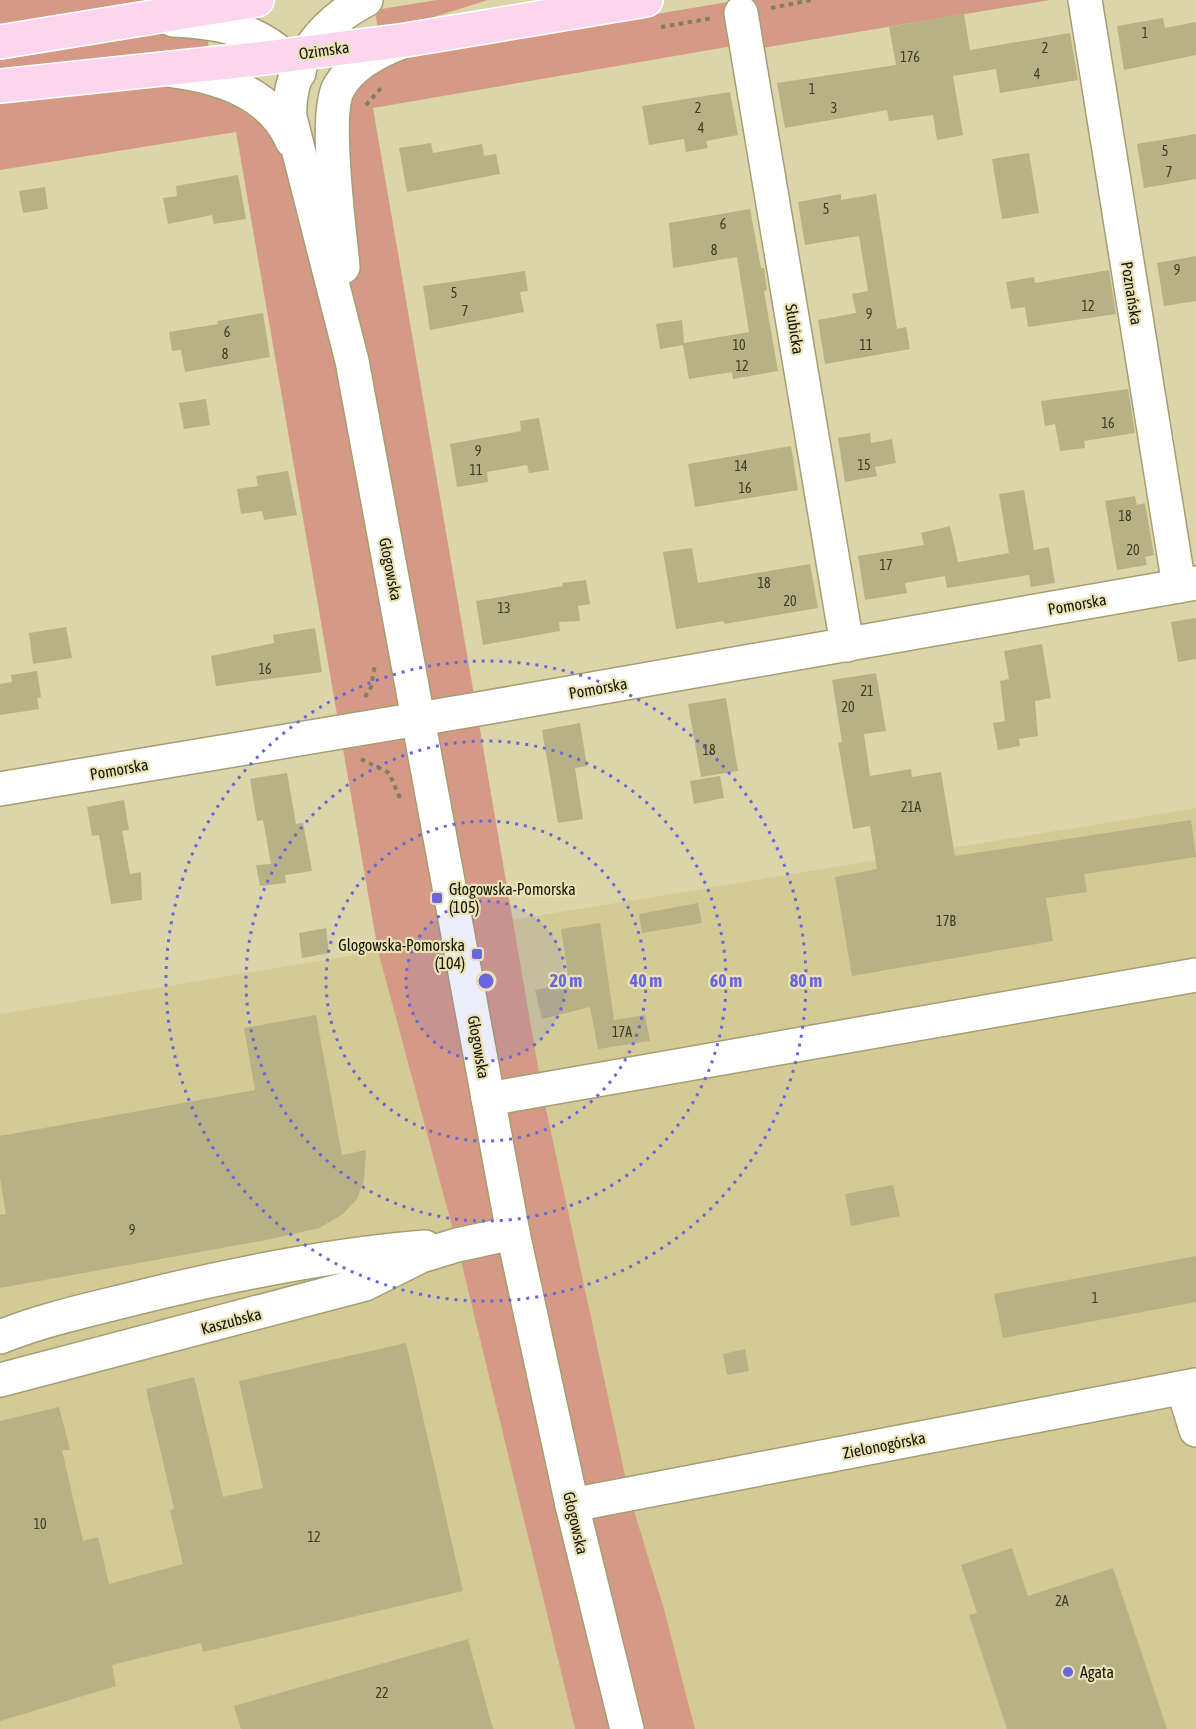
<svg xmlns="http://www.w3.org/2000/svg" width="1196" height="1729" viewBox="0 0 1196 1729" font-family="'Asap Condensed',sans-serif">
<rect width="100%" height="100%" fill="#dcd5a9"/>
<g fill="#d3ca96">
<path d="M 1196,808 L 1196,1729 L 695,1729 L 664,1609 L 629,1494 L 542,1090 L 512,920 Z"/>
<path d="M 378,951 L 457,1245 L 575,1729 L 0,1729 L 0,1014 Z"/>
</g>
<g fill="#d59a85">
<path d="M 0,0 L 257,0 L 0,42 Z"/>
<path d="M 437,0 L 488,0 L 411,24 L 378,30 L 375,10 Z"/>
<path d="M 740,0 L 1050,0 L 756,49 L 727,47 L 373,108 L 542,1090 L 629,1494 L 664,1609 L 695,1729 L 575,1729 L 457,1245 L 378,951 L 236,132 L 0,170 L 0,86 L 157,69 L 282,123 L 351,357 L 343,134 C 344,123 344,111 348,101 C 357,75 386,63 410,55 Z"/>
<path d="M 207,31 L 209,51 L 0,70 L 0,60 L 166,33 Z"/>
</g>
<g fill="#b8b186">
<path d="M 964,14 L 970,50 L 1070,33 L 1078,80 L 1000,93 L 996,69 L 953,76 L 963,135 L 937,140 L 933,115 L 889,121 L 887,110 L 785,128 L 777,83 L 896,65 L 889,27 Z"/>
<path d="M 1163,18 L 1165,28 L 1196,22 L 1196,55 L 1124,70 L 1117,26 Z"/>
<path d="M 730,92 L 738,135 L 706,141 L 708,148 L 686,152 L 684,139 L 649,145 L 642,106 Z"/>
<path d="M 1196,134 L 1196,179 L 1144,188 L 1137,144 Z"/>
<path d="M 431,143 L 433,153 L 482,144 L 484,156 L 496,154 L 500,174 L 407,192 L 399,148 Z"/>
<path d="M 1029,153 L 1039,213 L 1002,219 L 992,159 Z"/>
<path d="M 238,175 L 246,219 L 214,224 L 212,215 L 168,224 L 163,198 L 177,196 L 176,186 Z"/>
<path d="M 45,187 L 48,209 L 23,213 L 19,191 Z"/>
<path d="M 841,194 L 841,200 L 876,194 L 897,329 L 906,327 L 910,349 L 825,364 L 818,320 L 856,313 L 852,294 L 868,291 L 859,236 L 805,245 L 798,202 Z"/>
<path d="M 750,209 L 761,268 L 764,268 L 767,290 L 764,291 L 778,371 L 733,379 L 732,372 L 689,379 L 683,345 L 660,349 L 656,324 L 682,320 L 684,343 L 749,332 L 737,257 L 673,268 L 669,223 Z"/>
<path d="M 1196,256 L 1196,301 L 1164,306 L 1157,263 Z"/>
<path d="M 1109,270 L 1116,314 L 1028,327 L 1025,307 L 1011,309 L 1006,282 L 1034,277 L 1035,283 Z"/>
<path d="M 525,271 L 528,291 L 520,292 L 524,312 L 430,330 L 423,286 Z"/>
<path d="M 263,313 L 270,357 L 185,372 L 181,350 L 172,351 L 169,332 L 218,324 L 217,321 Z"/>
<path d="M 1128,389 L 1135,433 L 1084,441 L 1085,448 L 1060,451 L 1055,424 L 1045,426 L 1041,401 Z"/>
<path d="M 206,399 L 210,425 L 184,429 L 179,403 Z"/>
<path d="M 539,418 L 549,470 L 529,473 L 527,465 L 487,472 L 488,482 L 457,487 L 450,444 L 521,431 L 520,421 Z"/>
<path d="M 870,433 L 871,443 L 892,439 L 896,463 L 875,467 L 877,476 L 845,482 L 838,438 Z"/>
<path d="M 791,446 L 798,490 L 695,507 L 688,464 Z"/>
<path d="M 288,471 L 297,515 L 264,520 L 262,511 L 241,514 L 237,489 L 258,486 L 256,476 Z"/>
<path d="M 1024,490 L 1034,550 L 1049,547 L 1055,583 L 1031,587 L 1029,575 L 947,588 L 945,576 L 905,583 L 907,593 L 865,600 L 858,556 L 924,545 L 921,533 L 950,526 L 958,562 L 1009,553 L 999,494 Z"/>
<path d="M 1135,496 L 1137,505 L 1145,503 L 1154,555 L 1145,557 L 1147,565 L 1117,570 L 1105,501 Z"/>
<path d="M 692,548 L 698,583 L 810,564 L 818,608 L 724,624 L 724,621 L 676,629 L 663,552 Z"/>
<path d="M 586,580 L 590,604 L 578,606 L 580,621 L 559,622 L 560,631 L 483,645 L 476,601 L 563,586 L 562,583 Z"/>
<path d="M 1196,618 L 1196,659 L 1178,662 L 1171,622 Z"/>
<path d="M 66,627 L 72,658 L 33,664 L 29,633 Z"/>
<path d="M 315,628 L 322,672 L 216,686 L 211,656 L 274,643 L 273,635 Z"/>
<path d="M 1042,644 L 1051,698 L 1035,701 L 1038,736 L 1019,739 L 1020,746 L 998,750 L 993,723 L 1005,721 L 1000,681 L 1009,679 L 1004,651 Z"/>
<path d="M 37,671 L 41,697 L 37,698 L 39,709 L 0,715 L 0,684 L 12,682 L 11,675 Z"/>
<path d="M 876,673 L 886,731 L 864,734 L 870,776 L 911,769 L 912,777 L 941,772 L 955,856 L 1191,820 L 1196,857 L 1084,874 L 1087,892 L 1046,898 L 1053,941 L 852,976 L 835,877 L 877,869 L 870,826 L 853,829 L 838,743 L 842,742 L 832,680 Z"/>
<path d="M 726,698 L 738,771 L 701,777 L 688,704 Z"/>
<path d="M 580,723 L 587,766 L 575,768 L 583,819 L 558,823 L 542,730 Z"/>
<path d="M 287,773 L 296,824 L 303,823 L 312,871 L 285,875 L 286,883 L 260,886 L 256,865 L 271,864 L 263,820 L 257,821 L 250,779 Z"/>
<path d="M 720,776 L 724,798 L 694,804 L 690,781 Z"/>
<path d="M 124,800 L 129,830 L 122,831 L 130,874 L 141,872 L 142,900 L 111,904 L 99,835 L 92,836 L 87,807 Z"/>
<path d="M 698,903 L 702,923 L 642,933 L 639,914 Z"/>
<path d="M 600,923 L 614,1020 L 645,1015 L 650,1041 L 598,1049 L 590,1007 L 542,1019 L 535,990 L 569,982 L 561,929 Z"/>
<path d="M 326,928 L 329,953 L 302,958 L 299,933 Z"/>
<path d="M 316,1015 L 342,1155 L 366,1150 L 364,1180 L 357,1199 L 343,1214 L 319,1228 L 266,1240 L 0,1288 L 0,1215 L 6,1214 L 0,1178 L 0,1136 L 255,1090 L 244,1028 Z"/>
<path d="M 893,1185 L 900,1216 L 851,1226 L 845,1194 Z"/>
<path d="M 1196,1256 L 1196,1302 L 1003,1338 L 994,1294 Z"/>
<path d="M 406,1343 L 463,1591 L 203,1652 L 201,1643 L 112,1665 L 116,1686 L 0,1721 L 0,1421 L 59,1407 L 70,1450 L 62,1450 L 83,1541 L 98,1537 L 109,1584 L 183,1564 L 170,1510 L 174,1509 L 146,1389 L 194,1377 L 223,1497 L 263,1488 L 239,1381 Z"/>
<path d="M 745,1349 L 749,1371 L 727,1375 L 723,1354 Z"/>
<path d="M 1012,1548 L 1028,1596 L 1113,1568 L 1167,1729 L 1007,1729 L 969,1615 L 977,1613 L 961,1565 Z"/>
<path d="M 468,1639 L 493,1729 L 241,1729 L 234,1706 Z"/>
</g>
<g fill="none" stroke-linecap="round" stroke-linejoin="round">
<g stroke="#a59e73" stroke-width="36">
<g id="minor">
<path d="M 366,0 C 323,22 287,66 290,117 L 352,361 L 513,1233 L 572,1505 L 627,1729"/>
<path d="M 1085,0 L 1179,586"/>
<path d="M 741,13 L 847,645"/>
<path d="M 173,20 C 223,22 267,31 299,73"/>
<path d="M 174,71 C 220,77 272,94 292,141"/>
<path d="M 343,267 C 340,231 323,114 339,87 C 352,64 378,51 402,42"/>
<path d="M 0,789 L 478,709 L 1196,583"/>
<path d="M 488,1099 L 1196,975"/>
<path d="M 0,1337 C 42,1320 88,1310 132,1299 C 228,1275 326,1255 425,1247"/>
<path d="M 0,1380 L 365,1284 L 421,1256 L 457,1245 L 513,1233"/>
<path d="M 1183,1388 L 1196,1430"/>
<path d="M 572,1505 L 1196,1385"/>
</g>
</g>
<g stroke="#fff" stroke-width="36">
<g id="major">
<path d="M 0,42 L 257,0"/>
<path d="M 0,86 L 257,59 L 406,40 L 646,0"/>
</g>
</g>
<g stroke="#837e5f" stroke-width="4" stroke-dasharray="4.5 4.5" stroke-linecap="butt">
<path d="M 771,8 L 811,0"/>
<path d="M 661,27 L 713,18"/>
<path d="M 366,105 L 383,86"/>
<path d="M 365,697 L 371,687 L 375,665"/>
<path d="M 361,759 L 389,773 L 400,798"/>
</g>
<use href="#minor" stroke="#fff" stroke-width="33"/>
<use href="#major" stroke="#fbd6ee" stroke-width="33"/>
</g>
<circle cx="486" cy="981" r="80" fill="#6966df" fill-opacity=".12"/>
<g fill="none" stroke="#6966df" stroke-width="3" stroke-dasharray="3 6">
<circle cx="486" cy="981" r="80"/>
<circle cx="486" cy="981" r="160"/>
<circle cx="486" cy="981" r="240"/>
<circle cx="486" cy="981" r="320"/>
</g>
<g fill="#6966df" stroke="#e9e2b6" stroke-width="2">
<rect x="431" y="892" width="12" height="12" rx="3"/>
<rect x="471" y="948" width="12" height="12" rx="3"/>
<circle cx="1068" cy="1672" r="6"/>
</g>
<g text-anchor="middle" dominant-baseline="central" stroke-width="4.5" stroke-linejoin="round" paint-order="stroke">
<g font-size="14" fill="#3e3b24">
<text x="1145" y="33">1</text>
<text x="1045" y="48">2</text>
<text x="910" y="57">176</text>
<text x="1037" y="74">4</text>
<text x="812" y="89">1</text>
<text x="698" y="108">2</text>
<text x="834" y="108">3</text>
<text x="701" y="128">4</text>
<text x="1165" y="151">5</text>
<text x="1169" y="172">7</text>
<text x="826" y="209">5</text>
<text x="723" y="224">6</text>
<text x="714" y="250">8</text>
<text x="1177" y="270">9</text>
<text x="454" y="293">5</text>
<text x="1088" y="306">12</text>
<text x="465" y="311">7</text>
<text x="869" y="314">9</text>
<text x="227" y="332">6</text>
<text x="739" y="345">10</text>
<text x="866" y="345">11</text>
<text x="225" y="354">8</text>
<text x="742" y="366">12</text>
<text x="1108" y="423">16</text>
<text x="478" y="451">9</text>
<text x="864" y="465">15</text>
<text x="741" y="466">14</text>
<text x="476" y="470">11</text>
<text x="745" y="488">16</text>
<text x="1125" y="516">18</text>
<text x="1133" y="550">20</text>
<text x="886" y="565">17</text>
<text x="764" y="583">18</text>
<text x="790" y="601">20</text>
<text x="504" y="608">13</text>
<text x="265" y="669">16</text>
<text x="867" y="691">21</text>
<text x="848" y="707">20</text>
<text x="709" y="750">18</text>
<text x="911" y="807">21A</text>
<text x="946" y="921">17B</text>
<text x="622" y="1032">17A</text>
<text x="132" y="1230">9</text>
<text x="1095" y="1298">1</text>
<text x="40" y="1524">10</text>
<text x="314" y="1537">12</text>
<text x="1062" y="1601">2A</text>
<text x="382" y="1693">22</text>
</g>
<g font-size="16" fill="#161404" stroke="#e9e2b6">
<text transform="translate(324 50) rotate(-8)">Ozimska</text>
<text transform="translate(1132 293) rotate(81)">Poznańska</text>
<text transform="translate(795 329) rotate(81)">Słubicka</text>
<text transform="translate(391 569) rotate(79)">Głogowska</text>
<text transform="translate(1077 604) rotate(-10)">Pomorska</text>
<text transform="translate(598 688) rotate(-10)">Pomorska</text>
<text transform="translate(119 769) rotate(-10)">Pomorska</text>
<text transform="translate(479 1047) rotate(80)">Głogowska</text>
<text transform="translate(231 1321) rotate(-15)">Kaszubska</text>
<text transform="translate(884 1445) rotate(-11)">Zielonogórska</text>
<text transform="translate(576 1523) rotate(77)">Głogowska</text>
</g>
<g font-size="16" fill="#161404" stroke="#e9e2b6" text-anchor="start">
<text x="449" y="889">Głogowska-Pomorska<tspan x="449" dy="18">(105)</tspan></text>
<text x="465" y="945" text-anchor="end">Glogowska-Pomorska<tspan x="465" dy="18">(104)</tspan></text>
<text x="1080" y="1672">Agata</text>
</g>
</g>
<circle cx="486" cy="981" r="9" fill="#6966df" stroke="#e9e2b6" stroke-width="3"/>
<g font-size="18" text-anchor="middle" font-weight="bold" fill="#6966df" stroke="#e9e2b6" stroke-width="4.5" stroke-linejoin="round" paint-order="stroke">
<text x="566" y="987">20 m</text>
<text x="646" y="987">40 m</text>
<text x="726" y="987">60 m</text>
<text x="806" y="987">80 m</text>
</g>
</svg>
